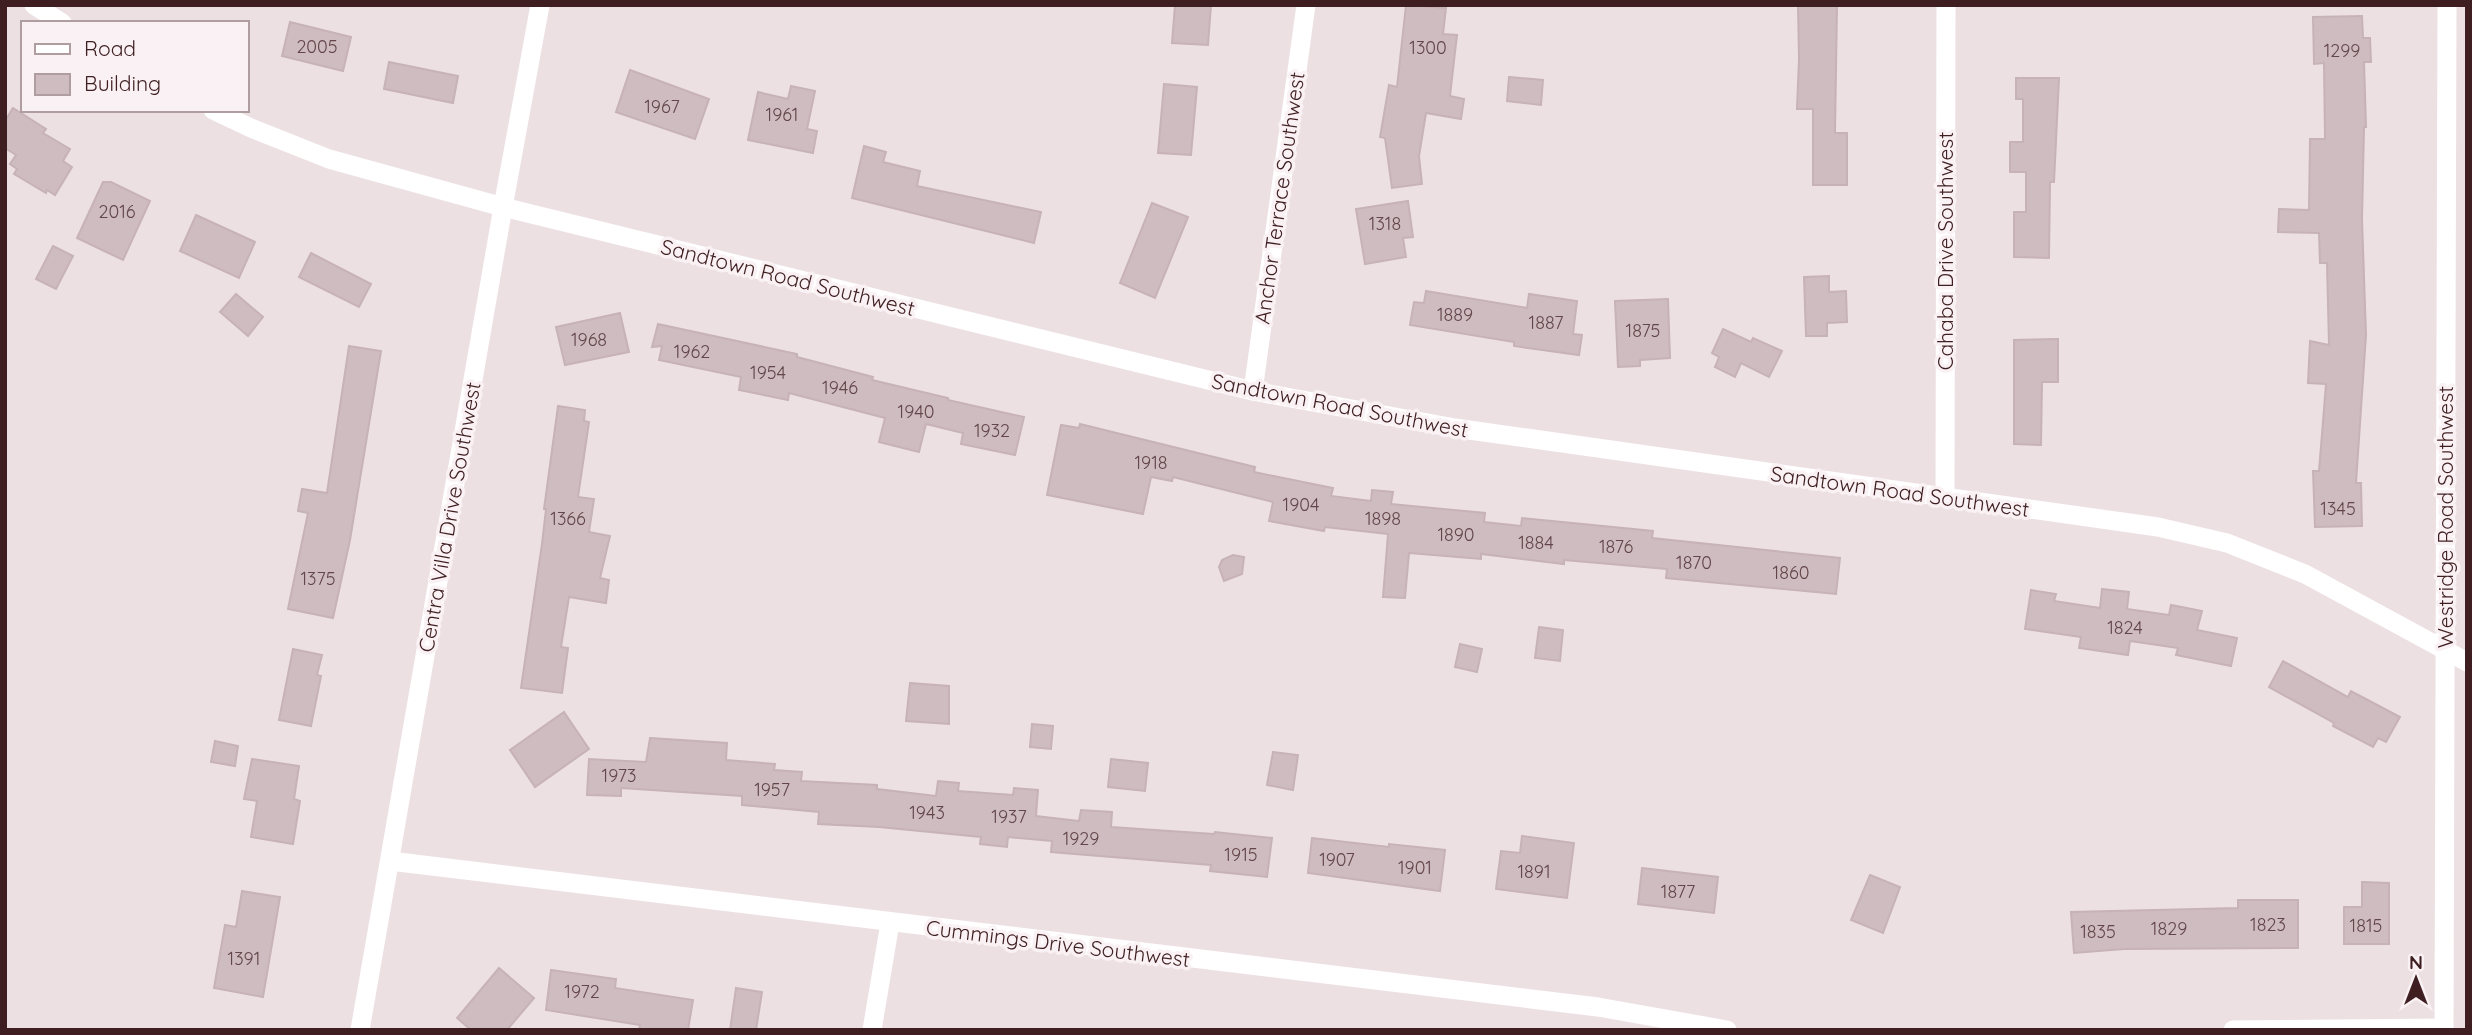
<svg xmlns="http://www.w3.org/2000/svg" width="2472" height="1035" viewBox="0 0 2472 1035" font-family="Quicksand,sans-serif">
<rect width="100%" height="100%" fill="#ede0e3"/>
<g fill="#cebcc1" stroke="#c7b2b6" stroke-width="2">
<path d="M 1175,5 L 1211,5 L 1208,45 L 1172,43 Z"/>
<path d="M 1406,5 L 1446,8 L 1443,34 L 1457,35 L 1450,96 L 1464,99 L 1461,119 L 1426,113 L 1419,156 L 1422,184 L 1392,188 L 1385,138 L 1380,137 L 1389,85 L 1397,87 Z"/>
<path d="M 1798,5 L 1837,5 L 1835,133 L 1847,133 L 1847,185 L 1813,185 L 1813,109 L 1797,109 L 1799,59 Z"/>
<path d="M 2362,16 L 2363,38 L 2370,38 L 2371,62 L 2364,62 L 2366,127 L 2364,127 L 2362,219 L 2366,335 L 2356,483 L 2361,483 L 2362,526 L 2315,527 L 2313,471 L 2319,471 L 2326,384 L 2308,383 L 2310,341 L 2329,345 L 2327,263 L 2320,263 L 2319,233 L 2278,232 L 2279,209 L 2309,210 L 2310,139 L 2325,139 L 2324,63 L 2314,64 L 2313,17 Z"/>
<path d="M 290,22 L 351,37 L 343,71 L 282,56 Z"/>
<path d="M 389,62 L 458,76 L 453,103 L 384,89 Z"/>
<path d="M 630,70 L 709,99 L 695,139 L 616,112 Z"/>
<path d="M 1509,77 L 1543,80 L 1541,105 L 1507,101 Z"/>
<path d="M 2016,78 L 2059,78 L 2054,182 L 2050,182 L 2049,258 L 2014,257 L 2014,212 L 2026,212 L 2026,172 L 2010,172 L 2010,142 L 2023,142 L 2023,99 L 2016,99 Z"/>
<path d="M 1164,84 L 1197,87 L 1191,155 L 1158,153 Z"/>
<path d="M 791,86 L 815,91 L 807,129 L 817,131 L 813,153 L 748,140 L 758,92 L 788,99 Z"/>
<path d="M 13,108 L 46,129 L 43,133 L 70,149 L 63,161 L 72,167 L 55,195 L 47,190 L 46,193 L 14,174 L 17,169 L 10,164 L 16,155 L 5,148 L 5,121 Z"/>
<path d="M 864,146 L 886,152 L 883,162 L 920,171 L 917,186 L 1041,212 L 1034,243 L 852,198 Z"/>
<path d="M 103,182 L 111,182 L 150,201 L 123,260 L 77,238 Z"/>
<path d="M 1408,201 L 1413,237 L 1403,238 L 1406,257 L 1365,264 L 1356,209 Z"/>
<path d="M 1152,203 L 1188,217 L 1155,298 L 1120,283 Z"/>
<path d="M 196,215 L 255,242 L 239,278 L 180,251 Z"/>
<path d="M 53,246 L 73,256 L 56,289 L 36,279 Z"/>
<path d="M 311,253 L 371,284 L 359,307 L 299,277 Z"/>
<path d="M 1829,276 L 1829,292 L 1846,291 L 1847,322 L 1827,323 L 1827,336 L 1806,336 L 1804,277 Z"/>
<path d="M 1426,291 L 1527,308 L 1529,294 L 1577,301 L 1573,334 L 1582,335 L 1579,355 L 1514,346 L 1514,342 L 1410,325 L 1414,302 L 1424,303 Z"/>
<path d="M 236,294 L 263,317 L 248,336 L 220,312 Z"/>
<path d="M 1668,299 L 1670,358 L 1640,360 L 1640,366 L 1618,367 L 1615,301 Z"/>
<path d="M 620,313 L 629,352 L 565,365 L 556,327 Z"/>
<path d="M 658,324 L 797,354 L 797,357 L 873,377 L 872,380 L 948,398 L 948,400 L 1024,417 L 1015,455 L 961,444 L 963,433 L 926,424 L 919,452 L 879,442 L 885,418 L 789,393 L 788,400 L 739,390 L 741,377 L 659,360 L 662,346 L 652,347 Z"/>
<path d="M 1723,329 L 1751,342 L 1753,338 L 1782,351 L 1769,377 L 1741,363 L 1735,377 L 1715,367 L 1719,357 L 1712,353 Z"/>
<path d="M 2058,339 L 2058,382 L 2042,382 L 2041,445 L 2014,444 L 2014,340 Z"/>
<path d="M 349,346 L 381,351 L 350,540 L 333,618 L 288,609 L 308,513 L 298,511 L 302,489 L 327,493 Z"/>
<path d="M 558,406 L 585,410 L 584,421 L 589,422 L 578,497 L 594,499 L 589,532 L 610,536 L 600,578 L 609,580 L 606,603 L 569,597 L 561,647 L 568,648 L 562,693 L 521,688 L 542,544 L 546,509 L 544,509 Z"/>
<path d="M 1080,424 L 1255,467 L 1254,472 L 1333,488 L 1331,496 L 1371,501 L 1372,490 L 1393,492 L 1391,504 L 1485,513 L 1484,522 L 1521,526 L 1522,518 L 1653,531 L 1652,538 L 1840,558 L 1836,594 L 1666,578 L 1667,569 L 1564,560 L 1564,564 L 1481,554 L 1481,559 L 1409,553 L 1405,598 L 1383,597 L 1388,534 L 1325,527 L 1324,531 L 1269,521 L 1273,502 L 1173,477 L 1172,481 L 1151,477 L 1143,514 L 1047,495 L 1061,425 L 1079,428 Z"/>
<path d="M 1233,555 L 1244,557 L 1242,574 L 1224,581 L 1219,567 L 1222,560 Z"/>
<path d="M 2102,589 L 2129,592 L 2127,609 L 2169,615 L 2171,605 L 2202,611 L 2197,630 L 2237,638 L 2231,666 L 2176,655 L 2178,648 L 2130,641 L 2128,655 L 2079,648 L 2081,637 L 2025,629 L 2031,590 L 2056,594 L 2054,601 L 2100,608 Z"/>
<path d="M 1539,627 L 1563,630 L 1560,661 L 1535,658 Z"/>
<path d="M 1460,644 L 1482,649 L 1477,672 L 1455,667 Z"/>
<path d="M 293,649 L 322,655 L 317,675 L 321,676 L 311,726 L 279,720 Z"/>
<path d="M 2283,661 L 2348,697 L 2351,691 L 2400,717 L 2386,742 L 2378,738 L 2373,747 L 2333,726 L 2334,723 L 2269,687 Z"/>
<path d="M 910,683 L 949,686 L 949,724 L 906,721 Z"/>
<path d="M 564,712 L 589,749 L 535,787 L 510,750 Z"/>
<path d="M 1032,724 L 1053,726 L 1051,749 L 1030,747 Z"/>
<path d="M 650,738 L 727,743 L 726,760 L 775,764 L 774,770 L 802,772 L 801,781 L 877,785 L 877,789 L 936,796 L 938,781 L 959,783 L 958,791 L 1013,795 L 1014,788 L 1038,790 L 1036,816 L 1079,821 L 1081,810 L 1112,812 L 1111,827 L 1214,834 L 1215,832 L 1272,838 L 1267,877 L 1210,871 L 1211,865 L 1051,852 L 1052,841 L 1008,837 L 1007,847 L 980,844 L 981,837 L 879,827 L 818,824 L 819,812 L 742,805 L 742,796 L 621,788 L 621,796 L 587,795 L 589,759 L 646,762 Z"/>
<path d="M 215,741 L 238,746 L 235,766 L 211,762 Z"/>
<path d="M 1273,752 L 1298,755 L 1293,790 L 1267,785 Z"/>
<path d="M 252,759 L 299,766 L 294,799 L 300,801 L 293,844 L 251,837 L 257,801 L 244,799 Z"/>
<path d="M 1111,759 L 1148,763 L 1145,791 L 1108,787 Z"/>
<path d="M 1522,836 L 1574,843 L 1567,898 L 1496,889 L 1501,851 L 1520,853 Z"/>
<path d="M 1312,838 L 1389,847 L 1389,844 L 1445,850 L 1440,891 L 1308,873 Z"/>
<path d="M 1642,868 L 1718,877 L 1714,913 L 1638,904 Z"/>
<path d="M 1870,875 L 1900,887 L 1883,933 L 1851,920 Z"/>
<path d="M 2362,882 L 2389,883 L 2389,944 L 2344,944 L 2344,907 L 2362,907 Z"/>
<path d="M 242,891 L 280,897 L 263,997 L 214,988 L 225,925 L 236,927 Z"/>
<path d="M 2238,900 L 2298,900 L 2298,948 L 2124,949 L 2074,953 L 2071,912 L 2238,908 Z"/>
<path d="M 499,968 L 534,998 L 507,1030 L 471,1030 L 457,1018 Z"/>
<path d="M 551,970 L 616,979 L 615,988 L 693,1000 L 688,1030 L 639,1030 L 640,1025 L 546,1010 Z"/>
<path d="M 736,988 L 762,992 L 756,1030 L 730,1030 Z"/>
</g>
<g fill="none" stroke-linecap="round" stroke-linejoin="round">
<g stroke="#fff" stroke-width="19">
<path d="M 34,5 L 62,23"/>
<path d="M 213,110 L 251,128 L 329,159 L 503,207 L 1253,391 L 1455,428 L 2158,527 L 2227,543 L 2305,574 L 2467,662"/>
<path d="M 1253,391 L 1306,5"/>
<path d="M 1945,497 L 1946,5"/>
<path d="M 390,861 L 1598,1007 L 1727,1030"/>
<path d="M 872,1030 L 890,923"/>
<path d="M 2233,1030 L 2444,1028"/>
<path d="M 2444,1030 L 2447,5"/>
</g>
<path stroke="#fff" stroke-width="19" d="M 360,1030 L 503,207 L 540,5"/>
</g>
<g text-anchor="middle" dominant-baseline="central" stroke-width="7" stroke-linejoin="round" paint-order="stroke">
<g font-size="18" fill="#634649">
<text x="317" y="46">2005</text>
<text x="1428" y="47">1300</text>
<text x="2342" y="50">1299</text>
<text x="662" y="106">1967</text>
<text x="782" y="114">1961</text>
<text x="117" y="211">2016</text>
<text x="1385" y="223">1318</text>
<text x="1455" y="314">1889</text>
<text x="1546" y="322">1887</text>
<text x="1643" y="330">1875</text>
<text x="589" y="339">1968</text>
<text x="692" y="351">1962</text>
<text x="768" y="372">1954</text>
<text x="840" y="387">1946</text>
<text x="916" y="411">1940</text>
<text x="992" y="430">1932</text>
<text x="1151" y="462">1918</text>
<text x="1301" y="504">1904</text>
<text x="2338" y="508">1345</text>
<text x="568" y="518">1366</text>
<text x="1383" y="518">1898</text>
<text x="1456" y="534">1890</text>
<text x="1536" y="542">1884</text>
<text x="1616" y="546">1876</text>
<text x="1694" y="562">1870</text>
<text x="1791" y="572">1860</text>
<text x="318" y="578">1375</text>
<text x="2125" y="627">1824</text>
<text x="619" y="775">1973</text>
<text x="772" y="789">1957</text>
<text x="927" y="812">1943</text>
<text x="1009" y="816">1937</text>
<text x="1081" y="838">1929</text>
<text x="1241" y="854">1915</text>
<text x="1337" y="859">1907</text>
<text x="1415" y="867">1901</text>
<text x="1534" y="871">1891</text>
<text x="1678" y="891">1877</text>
<text x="2268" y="924">1823</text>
<text x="2366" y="925">1815</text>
<text x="2169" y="928">1829</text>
<text x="2098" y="931">1835</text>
<text x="244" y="958">1391</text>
<text x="582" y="991">1972</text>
</g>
<g font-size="21" fill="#3f1e21" stroke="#f9f1f3">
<text transform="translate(1279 198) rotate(-82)">Anchor Terrace Southwest</text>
<text transform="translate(1945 251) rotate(-90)">Cahaba Drive Southwest</text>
<text transform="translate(788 277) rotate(14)">Sandtown Road Southwest</text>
<text transform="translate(1340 405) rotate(11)">Sandtown Road Southwest</text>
<text transform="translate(1900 491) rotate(8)">Sandtown Road Southwest</text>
<text transform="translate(449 517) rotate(-80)">Centra Villa Drive Southwest</text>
<text transform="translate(2445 517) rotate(-90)">Westridge Road Southwest</text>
<text transform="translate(1058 943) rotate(7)">Cummings Drive Southwest</text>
</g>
</g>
<rect width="2472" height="1035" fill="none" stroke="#3f1e21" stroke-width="14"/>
<rect x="21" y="21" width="228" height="91" fill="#f9f1f3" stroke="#af9d9f" stroke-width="2"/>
<rect x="35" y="44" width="35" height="10" fill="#ffffff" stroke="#af9d9f" stroke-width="2"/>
<text x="84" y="56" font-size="21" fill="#3f1e21">Road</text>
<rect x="35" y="74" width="35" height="21" fill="#cebcc1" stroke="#af9d9f" stroke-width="2"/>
<text x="84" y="91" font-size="21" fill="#3f1e21">Building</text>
<g transform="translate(2416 979)" stroke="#f9f1f3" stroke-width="5" paint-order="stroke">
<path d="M0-5L12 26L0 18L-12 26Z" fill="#3f1e21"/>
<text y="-10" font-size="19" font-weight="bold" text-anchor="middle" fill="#3f1e21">N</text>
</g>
</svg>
